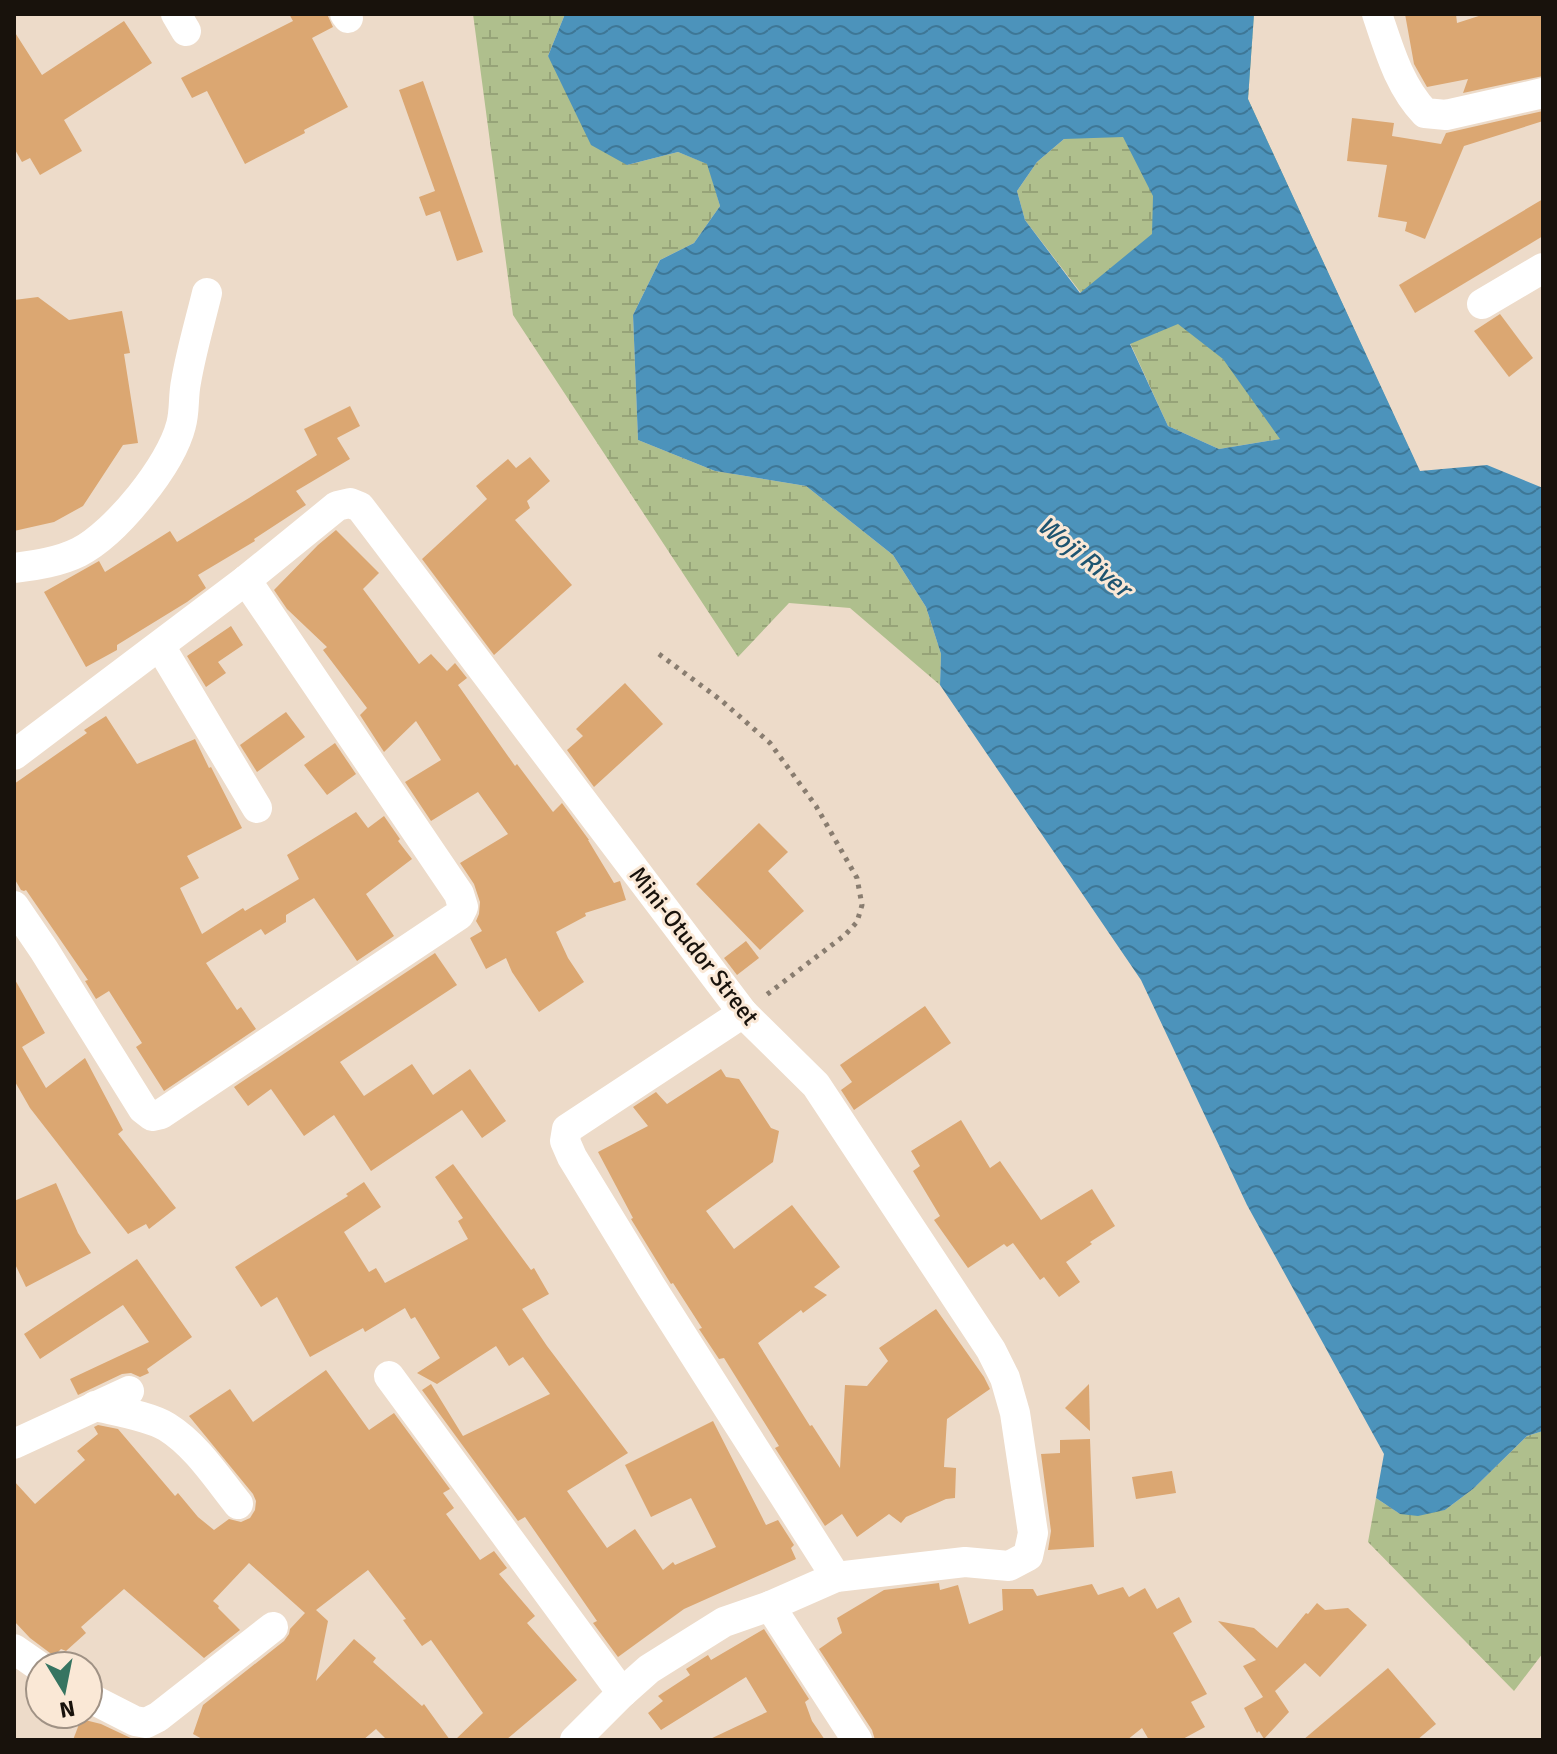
<svg xmlns="http://www.w3.org/2000/svg" width="1557" height="1754" viewBox="0 0 1557 1754" font-family="Signika,sans-serif">
<defs>
<pattern id="wetland-marsh" width="20" height="14" patternUnits="userSpaceOnUse" patternTransform="scale(2)"><rect width="20" height="14" fill="#afbf8d"/><path d="M1 5h8M5 5V1M11 12h8M15 12V8" fill="none" stroke="#96a378"/></pattern>
<pattern id="water-waves" width="16" height="10" patternUnits="userSpaceOnUse" patternTransform="scale(2)"><rect width="16" height="10" fill="#4c93bb"/><path d="M0 5q4-4 8 0t8 0" fill="none" stroke="#3e7796"/></pattern>
</defs>
<rect width="100%" height="100%" fill="#eddbc9"/>
<g fill="url(#wetland-marsh)">
<path d="M 473,14 L 565,14 L 548,56 L 627,165 L 678,152 L 708,164 L 720,206 L 694,243 L 660,260 L 633,315 L 638,440 L 715,471 L 806,486 L 893,555 L 926,607 L 941,654 L 940,685 L 850,608 L 789,603 L 738,657 L 513,315 Z"/>
<path d="M 1254,14 L 1248,99 L 1420,472 L 1280,439 L 1219,449 L 1168,426 L 1130,343 L 1081,293 L 1025,220 L 1017,191 L 1037,162 L 1064,139 Z"/>
<path d="M 1543,1431 L 1543,1653 L 1514,1691 L 1368,1542 L 1376,1498 L 1400,1514 L 1445,1510 L 1473,1489 L 1527,1436 Z"/>
</g>
<path fill="url(#water-waves)" fill-rule="evenodd" d="M 565,14 L 1254,14 L 1248,99 L 1420,471 L 1487,465 L 1543,488 L 1543,1431 L 1527,1436 L 1473,1489 L 1445,1510 L 1418,1516 L 1400,1514 L 1376,1498 L 1384,1454 L 1247,1205 L 1141,980 L 940,685 L 941,654 L 926,607 L 893,555 L 806,486 L 715,471 L 638,440 L 633,315 L 660,260 L 694,243 L 720,206 L 707,164 L 678,152 L 627,165 L 591,145 L 548,56 ZM 1123,137 L 1153,196 L 1152,234 L 1080,293 L 1025,220 L 1017,191 L 1037,162 L 1064,139 ZM 1178,324 L 1223,359 L 1280,439 L 1219,449 L 1168,426 L 1130,344 Z"/>
<g fill="#dba772">
<path d="M 289,14 L 327,14 L 333,27 L 312,38 L 348,107 L 304,130 L 305,133 L 245,164 L 207,91 L 192,98 L 181,78 L 293,21 Z"/>
<path d="M 1405,14 L 1456,14 L 1457,23 L 1485,14 L 1543,14 L 1543,76 L 1463,93 L 1468,79 L 1427,87 L 1414,64 Z"/>
<path d="M 124,21 L 152,63 L 64,120 L 82,151 L 40,175 L 30,158 L 22,162 L 14,148 L 14,31 L 42,75 Z"/>
<path d="M 423,81 L 483,252 L 457,261 L 440,211 L 426,216 L 419,197 L 435,191 L 399,90 Z"/>
<path d="M 1543,111 L 1543,121 L 1464,146 L 1425,239 L 1405,231 L 1407,222 L 1378,217 L 1387,165 L 1347,161 L 1352,118 L 1394,123 L 1392,136 L 1441,144 L 1446,133 Z"/>
<path d="M 1543,199 L 1543,236 L 1415,313 L 1399,285 Z"/>
<path d="M 38,297 L 69,320 L 122,311 L 130,353 L 124,354 L 138,443 L 123,445 L 83,506 L 54,522 L 14,531 L 14,300 Z"/>
<path d="M 1500,314 L 1533,358 L 1509,377 L 1474,331 Z"/>
<path d="M 350,406 L 360,426 L 337,438 L 350,459 L 296,491 L 306,505 L 254,539 L 255,541 L 198,575 L 206,588 L 187,602 L 117,645 L 117,650 L 86,667 L 44,592 L 99,561 L 105,572 L 170,531 L 177,542 L 249,498 L 317,455 L 304,429 Z"/>
<path d="M 530,457 L 550,481 L 527,501 L 530,508 L 515,520 L 572,585 L 494,655 L 422,559 L 487,499 L 476,486 L 508,459 L 516,468 Z"/>
<path d="M 336,530 L 379,573 L 363,589 L 419,664 L 431,654 L 447,671 L 455,663 L 467,678 L 458,685 L 515,766 L 517,764 L 553,812 L 562,803 L 589,840 L 588,840 L 614,883 L 620,881 L 626,900 L 585,913 L 586,916 L 556,932 L 568,958 L 584,982 L 539,1012 L 512,972 L 506,958 L 486,969 L 470,938 L 482,931 L 476,921 L 479,914 L 480,902 L 474,884 L 460,863 L 508,834 L 478,792 L 431,821 L 405,782 L 441,760 L 416,721 L 384,752 L 360,715 L 367,708 L 323,650 L 327,647 L 287,609 L 274,590 L 318,545 Z"/>
<path d="M 231,626 L 243,645 L 218,662 L 226,673 L 206,687 L 187,656 Z"/>
<path d="M 625,683 L 663,724 L 594,787 L 567,750 L 583,736 L 576,729 Z"/>
<path d="M 286,712 L 305,737 L 257,772 L 240,745 Z"/>
<path d="M 106,716 L 137,764 L 195,739 L 209,768 L 211,767 L 242,828 L 187,856 L 199,878 L 180,888 L 202,934 L 243,908 L 245,911 L 299,879 L 287,855 L 356,812 L 368,828 L 384,816 L 400,839 L 398,841 L 412,859 L 366,894 L 394,936 L 357,961 L 314,898 L 286,915 L 286,922 L 265,935 L 261,929 L 206,963 L 237,1010 L 241,1007 L 256,1029 L 164,1091 L 136,1047 L 142,1043 L 109,991 L 96,999 L 85,981 L 88,980 L 26,890 L 24,891 L 21,890 L 14,878 L 14,784 L 87,733 L 84,730 Z"/>
<path d="M 335,743 L 356,774 L 327,795 L 304,765 Z"/>
<path d="M 759,823 L 788,852 L 768,871 L 804,911 L 760,950 L 696,884 Z"/>
<path d="M 746,941 L 759,958 L 737,975 L 724,958 Z"/>
<path d="M 435,953 L 457,985 L 340,1062 L 364,1096 L 412,1064 L 433,1095 L 470,1069 L 506,1121 L 482,1138 L 462,1110 L 371,1171 L 334,1115 L 304,1136 L 271,1089 L 248,1106 L 234,1087 Z"/>
<path d="M 14,978 L 45,1033 L 22,1047 L 46,1088 L 85,1058 L 123,1130 L 118,1134 L 176,1208 L 149,1229 L 146,1224 L 128,1234 L 30,1108 L 14,1080 Z"/>
<path d="M 925,1006 L 951,1043 L 854,1110 L 841,1090 L 852,1082 L 840,1065 Z"/>
<path d="M 721,1069 L 726,1077 L 739,1079 L 771,1128 L 779,1131 L 773,1162 L 706,1211 L 734,1249 L 792,1205 L 840,1267 L 814,1287 L 827,1295 L 803,1313 L 801,1310 L 758,1343 L 810,1426 L 812,1425 L 840,1468 L 845,1385 L 867,1386 L 888,1361 L 879,1348 L 936,1309 L 984,1377 L 990,1389 L 947,1419 L 944,1467 L 956,1468 L 955,1498 L 946,1499 L 906,1517 L 901,1523 L 889,1514 L 857,1537 L 842,1514 L 825,1526 L 775,1448 L 779,1446 L 724,1358 L 719,1359 L 699,1329 L 702,1328 L 673,1283 L 671,1284 L 631,1219 L 633,1218 L 598,1152 L 648,1126 L 633,1107 L 656,1092 L 667,1104 Z"/>
<path d="M 961,1120 L 990,1168 L 1000,1161 L 1041,1220 L 1092,1189 L 1115,1226 L 1090,1242 L 1092,1244 L 1066,1262 L 1080,1282 L 1059,1297 L 1044,1277 L 1040,1280 L 1013,1243 L 1007,1247 L 1004,1244 L 968,1268 L 934,1220 L 940,1216 L 913,1171 L 920,1166 L 911,1151 Z"/>
<path d="M 453,1164 L 531,1270 L 534,1268 L 549,1294 L 522,1309 L 547,1346 L 628,1453 L 567,1491 L 607,1548 L 635,1529 L 663,1570 L 673,1562 L 675,1565 L 716,1547 L 691,1498 L 651,1517 L 625,1465 L 713,1421 L 766,1525 L 778,1520 L 794,1545 L 791,1548 L 796,1559 L 684,1609 L 618,1657 L 593,1623 L 597,1621 L 525,1517 L 518,1521 L 422,1390 L 431,1384 L 463,1436 L 550,1394 L 523,1357 L 509,1366 L 496,1346 L 437,1384 L 417,1373 L 440,1358 L 415,1317 L 411,1319 L 405,1308 L 365,1332 L 363,1328 L 310,1357 L 277,1297 L 261,1307 L 235,1267 L 348,1196 L 346,1194 L 364,1182 L 381,1207 L 344,1232 L 369,1272 L 376,1268 L 385,1283 L 468,1239 L 458,1221 L 463,1218 L 435,1177 Z"/>
<path d="M 56,1183 L 78,1233 L 91,1253 L 26,1287 L 14,1262 L 14,1201 Z"/>
<path d="M 137,1259 L 192,1337 L 147,1369 L 149,1373 L 140,1377 L 131,1373 L 122,1374 L 78,1395 L 70,1379 L 149,1342 L 123,1305 L 40,1359 L 24,1334 Z"/>
<path d="M 326,1370 L 369,1430 L 394,1413 L 450,1489 L 443,1493 L 454,1508 L 446,1514 L 480,1560 L 494,1551 L 507,1568 L 499,1574 L 535,1616 L 527,1623 L 577,1680 L 506,1740 L 455,1740 L 483,1713 L 431,1640 L 422,1646 L 403,1620 L 406,1619 L 368,1570 L 316,1610 L 328,1621 L 316,1681 L 354,1639 L 376,1658 L 373,1662 L 422,1706 L 424,1704 L 450,1740 L 387,1740 L 376,1729 L 363,1740 L 204,1740 L 193,1734 L 203,1705 L 284,1641 L 289,1634 L 290,1629 L 305,1613 L 249,1563 L 213,1601 L 219,1606 L 218,1608 L 240,1630 L 204,1658 L 124,1589 L 81,1627 L 86,1633 L 66,1651 L 61,1649 L 54,1656 L 30,1638 L 14,1621 L 14,1481 L 35,1504 L 85,1460 L 77,1451 L 98,1434 L 94,1427 L 98,1425 L 118,1429 L 175,1496 L 178,1493 L 198,1517 L 214,1530 L 229,1519 L 241,1522 L 250,1518 L 255,1510 L 256,1501 L 253,1494 L 189,1416 L 230,1389 L 253,1422 Z"/>
<path d="M 1089,1384 L 1090,1431 L 1065,1408 Z"/>
<path d="M 1090,1439 L 1094,1547 L 1048,1550 L 1051,1531 L 1041,1454 L 1060,1453 L 1060,1440 Z"/>
<path d="M 1172,1471 L 1176,1493 L 1136,1499 L 1132,1477 Z"/>
<path d="M 939,1583 L 940,1590 L 958,1585 L 969,1624 L 1003,1610 L 1002,1589 L 1033,1589 L 1037,1596 L 1092,1584 L 1098,1595 L 1123,1587 L 1129,1597 L 1145,1588 L 1157,1609 L 1179,1597 L 1192,1622 L 1173,1633 L 1207,1694 L 1191,1702 L 1205,1727 L 1181,1740 L 1149,1740 L 1142,1728 L 1127,1740 L 875,1740 L 872,1730 L 819,1649 L 842,1633 L 837,1618 L 884,1590 Z"/>
<path d="M 1317,1603 L 1325,1610 L 1348,1608 L 1367,1625 L 1320,1677 L 1305,1663 L 1275,1691 L 1289,1712 L 1264,1739 L 1259,1731 L 1257,1733 L 1244,1708 L 1263,1697 L 1243,1666 L 1256,1660 L 1218,1621 L 1254,1628 L 1277,1648 L 1306,1613 L 1308,1614 Z"/>
<path d="M 764,1629 L 809,1699 L 805,1702 L 812,1721 L 825,1740 L 708,1740 L 767,1712 L 746,1677 L 661,1730 L 648,1713 L 663,1701 L 658,1696 L 690,1675 L 686,1669 L 708,1655 L 711,1660 Z"/>
<path d="M 1388,1668 L 1436,1724 L 1417,1740 L 1303,1740 Z"/>
<path d="M 81,1719 L 101,1724 L 135,1740 L 73,1740 Z"/>
</g>
<g fill="none" stroke-linecap="round" stroke-linejoin="round">
<path stroke="#897d70" stroke-width="5" stroke-dasharray="4 6" stroke-linecap="butt" d="M 659,654 L 722,701 L 770,743 L 816,806 L 857,878 L 862,905 L 857,922 L 845,935 L 765,996"/>
<g stroke="#fff" stroke-width="30">
<path d="M 176,14 L 186,31"/>
<path d="M 345,14 L 348,18"/>
<path d="M 1377,14 C 1389,49 1399,86 1425,113 L 1446,115 L 1543,93"/>
<path d="M 1482,304 L 1543,268"/>
<path d="M 14,568 C 36,565 59,562 79,552 C 116,533 171,465 181,425 C 185,411 183,396 186,382 C 191,352 200,322 207,293"/>
<path d="M 160,646 L 257,808"/>
<path d="M 14,755 L 246,580 L 337,506 L 350,503 L 360,507 L 743,1013 L 816,1085 L 991,1350 L 1005,1378 L 1015,1413 L 1033,1533 L 1028,1556 L 1009,1566 L 965,1562 L 836,1577 L 770,1606 L 724,1622 L 649,1669 L 622,1693 L 575,1740"/>
<path d="M 14,906 L 44,950 L 143,1109 L 152,1116 L 161,1114 L 459,915 L 463,907 L 459,894 L 246,580"/>
<path d="M 743,1013 L 567,1129 L 565,1141 L 572,1157 L 650,1285 L 836,1577"/>
<path d="M 389,1376 L 622,1693"/>
<path d="M 95,1406 C 116,1411 149,1416 167,1427 C 196,1445 217,1478 238,1504"/>
<path d="M 14,1444 L 129,1391"/>
<path d="M 770,1606 L 857,1740"/>
<path d="M 14,1649 L 40,1667"/>
<path d="M 88,1697 L 135,1721 L 146,1723 L 158,1717 L 273,1627"/>
</g>
</g>
<g text-anchor="middle" dominant-baseline="central" stroke-width="6" stroke-linejoin="round" paint-order="stroke">
<g font-size="24" fill="#18120c" stroke="#fae8d6">
<text transform="translate(694 946) rotate(52)">Mini-Otudor Street</text>
</g>
<g font-size="26" font-style="italic" fill="#1d5470" stroke="#fae8d6">
<text transform="translate(1084 557) rotate(39)">Woji River</text>
</g>
</g>
<rect width="1557" height="1754" fill="none" stroke="#18120c" stroke-width="32"/>
<g transform="translate(64 1690) rotate(170)"><circle r="38" fill="#fae8d6" stroke="#a09285" stroke-width="2"/>
<path d="M0-6L14 30L0 20L-14 30Z" fill="#367461"/>
<text y="-12" font-size="22" font-weight="bold" text-anchor="middle" fill="#18120c">N</text>
</g>
</svg>
